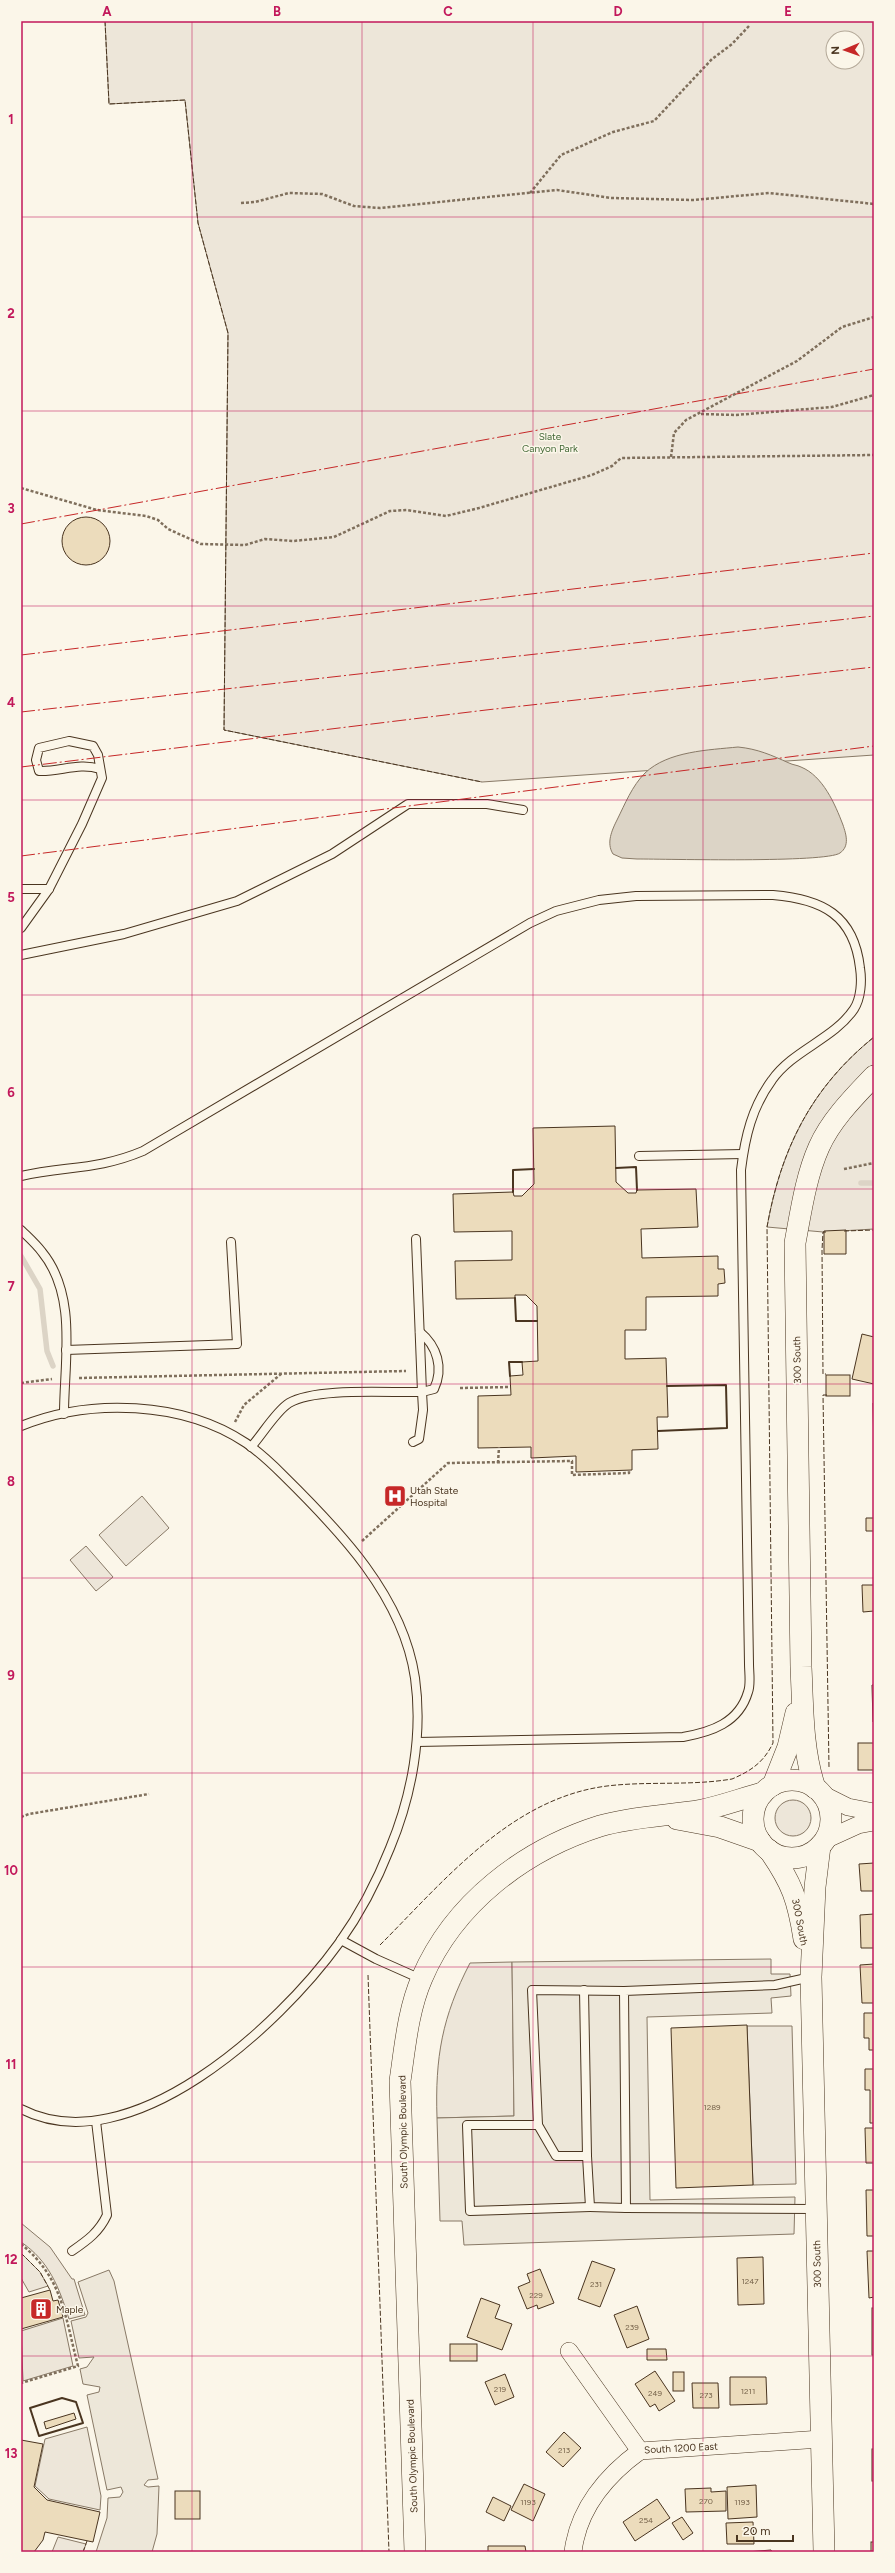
<svg xmlns="http://www.w3.org/2000/svg" width="895" height="2573" viewBox="0 0 895 2573" font-family="Figtree,sans-serif">
<rect width="100%" height="100%" fill="#fbf6e9"/>
<g fill="#ede6d9" stroke="#887966" fill-rule="evenodd">
<path d="M 105,21 L 874,21 L 874,755 L 482,782 L 224,730 L 228,333 L 198,223 L 185,100 L 109,104 ZM 833,38 L 857,38 L 857,62 L 833,62 Z"/>
<path d="M 874,1037 L 874,1229 L 823,1232 L 767,1227 C 781,1149 811,1088 874,1037 Z"/>
<path d="M 142,1496 L 169,1528 L 126,1566 L 99,1535 Z"/>
<path d="M 86,1546 L 113,1577 L 96,1591 L 70,1560 Z"/>
<circle cx="793" cy="1818" r="18"/>
<path d="M 512,1962 L 514,2116 L 437,2118 C 435,2057 442,2017 470,1963 Z"/>
<path d="M 747,2026 L 792,2026 L 796,2184 L 753,2185 Z"/>
<path d="M 21,2223 L 50,2247 L 72,2279 L 74,2279 L 85,2315 L 69,2319 C 59,2287 49,2261 21,2242 Z"/>
<path d="M 21,2253 L 40,2272 L 48,2286 L 29,2292 L 21,2278 Z"/>
<path d="M 63,2318 L 73,2366 L 23,2381 L 21,2331 Z"/>
<path d="M 87,2427 L 101,2496 L 100,2510 L 49,2499 L 35,2486 L 45,2439 Z"/>
<path d="M 58,2537 L 86,2544 L 83,2552 L 52,2552 Z"/>
</g>
<g fill="#ede7d9" stroke="#887966">
<path d="M 771,1959 L 771,1974 L 790,1974 L 791,1996 L 771,1998 L 772,2013 L 647,2017 L 650,2200 L 795,2197 L 794,2234 L 464,2245 L 462,2221 L 440,2221 L 437,2118 L 514,2116 L 512,1962 Z"/>
<path d="M 109,2270 L 114,2281 L 158,2479 L 148,2480 L 144,2485 L 148,2487 L 159,2486 L 157,2534 L 152,2552 L 96,2552 L 107,2518 L 108,2498 L 120,2497 L 123,2492 L 121,2487 L 107,2490 L 87,2395 L 99,2392 L 100,2387 L 83,2384 L 80,2369 L 87,2367 L 94,2357 L 79,2358 L 71,2321 L 86,2317 L 88,2313 L 78,2282 Z"/>
</g>
<path fill="#dcd4c6" stroke="#887966" d="M 738,747 C 758,749 771,755 789,763 C 793,765 797,765 801,767 C 823,776 835,804 843,825 C 846,834 850,846 840,853 C 826,863 666,859 637,859 L 622,858 L 613,854 C 606,843 612,830 617,820 C 625,804 632,786 645,773 C 668,751 709,750 738,747 Z"/>
<g fill="none" stroke-linecap="round" stroke-linejoin="round">
<g stroke="#dcd4c6" stroke-width="5.5">
<path d="M 861,1183 L 874,1183"/>
<path d="M 21,1256 L 40,1289 L 47,1351 L 53,1366"/>
</g>
</g>
<g fill="#ecdcbc" stroke="#4a3520">
<circle cx="86" cy="541" r="24"/>
<path d="M 615,1126 L 616,1182 L 628,1193 L 636,1193 L 637,1190 L 696,1189 L 698,1227 L 641,1229 L 642,1258 L 718,1256 L 718,1269 L 724,1269 L 725,1283 L 718,1284 L 718,1296 L 646,1297 L 646,1330 L 625,1330 L 625,1359 L 666,1358 L 668,1417 L 657,1417 L 658,1449 L 632,1450 L 632,1470 L 576,1472 L 576,1456 L 531,1458 L 531,1447 L 478,1448 L 478,1396 L 511,1395 L 510,1376 L 523,1375 L 522,1362 L 538,1361 L 537,1306 L 526,1295 L 515,1295 L 515,1298 L 456,1299 L 455,1261 L 512,1260 L 512,1231 L 454,1232 L 453,1194 L 513,1192 L 514,1196 L 522,1196 L 534,1184 L 533,1128 Z"/>
<path d="M 846,1230 L 846,1254 L 824,1254 L 824,1231 Z"/>
<path d="M 862,1334 L 874,1337 L 874,1384 L 852,1379 Z"/>
<rect x="826" y="1375" width="24" height="21"/>
<path d="M 873,1403 L 874,1403 L 874,1451 Z"/>
<path d="M 866,1518 L 874,1518 L 874,1556 L 874,1531 L 866,1531 Z"/>
<path d="M 862,1585 L 874,1585 L 874,1611 L 863,1612 Z"/>
<path d="M 872,1685 L 874,1685 L 874,1722 L 873,1722 Z"/>
<rect x="858" y="1743" width="16" height="27"/>
<path d="M 874,1863 L 874,1891 L 861,1891 L 859,1864 Z"/>
<path d="M 874,1914 L 874,1948 L 861,1948 L 860,1915 Z"/>
<path d="M 874,1964 L 874,2003 L 862,2003 L 860,1965 Z"/>
<path d="M 864,2013 L 874,2013 L 874,2050 L 869,2050 L 869,2038 L 864,2038 Z"/>
<path d="M 747,2025 L 753,2185 L 676,2188 L 671,2028 Z"/>
<path d="M 865,2069 L 874,2069 L 874,2123 L 870,2123 L 870,2090 L 865,2090 Z"/>
<path d="M 865,2128 L 874,2128 L 874,2163 L 866,2163 Z"/>
<path d="M 866,2190 L 874,2190 L 874,2236 L 867,2236 Z"/>
<path d="M 867,2251 L 874,2251 L 874,2297 L 869,2298 Z"/>
<path d="M 763,2257 L 764,2304 L 738,2305 L 737,2258 Z"/>
<path d="M 592,2261 L 615,2269 L 600,2307 L 578,2299 Z"/>
<path d="M 540,2269 L 554,2303 L 538,2309 L 537,2305 L 527,2309 L 518,2287 L 530,2282 L 527,2274 Z"/>
<path d="M 50,2290 L 53,2301 L 58,2300 L 63,2317 L 21,2329 L 21,2298 Z"/>
<path d="M 481,2298 L 500,2305 L 495,2318 L 512,2324 L 502,2350 L 467,2337 Z"/>
<path d="M 637,2306 L 649,2339 L 627,2348 L 614,2315 Z"/>
<rect x="872" y="2308" width="2" height="47"/>
<rect x="450" y="2344" width="27" height="17"/>
<path d="M 647,2349 L 666,2349 L 667,2360 L 647,2360 Z"/>
<path d="M 655,2371 L 675,2401 L 659,2411 L 655,2404 L 650,2407 L 635,2384 Z"/>
<rect x="673" y="2372" width="11" height="19"/>
<path d="M 505,2374 L 514,2397 L 495,2405 L 485,2382 Z"/>
<path d="M 730,2377 L 766,2377 L 767,2404 L 730,2405 Z"/>
<path d="M 692,2383 L 718,2383 L 719,2408 L 693,2408 Z"/>
<path d="M 74,2413 L 76,2419 L 46,2429 L 44,2422 Z"/>
<path d="M 564,2432 L 581,2448 L 563,2467 L 546,2452 Z"/>
<path d="M 21,2440 L 43,2444 L 34,2487 L 47,2500 L 100,2512 L 93,2542 L 45,2532 L 43,2540 L 34,2552 L 21,2552 Z"/>
<rect x="872" y="2449" width="2" height="32"/>
<path d="M 524,2484 L 545,2494 L 533,2521 L 511,2510 Z"/>
<path d="M 756,2485 L 757,2517 L 728,2519 L 727,2487 Z"/>
<path d="M 711,2488 L 711,2492 L 726,2491 L 726,2511 L 686,2512 L 685,2489 Z"/>
<rect x="175" y="2491" width="25" height="28"/>
<path d="M 493,2497 L 511,2506 L 504,2521 L 486,2512 Z"/>
<path d="M 657,2499 L 670,2518 L 635,2541 L 623,2522 Z"/>
<path d="M 682,2517 L 693,2533 L 683,2540 L 672,2523 Z"/>
<path d="M 753,2522 L 754,2544 L 727,2544 L 726,2523 Z"/>
<rect x="871" y="2542" width="3" height="10"/>
<path d="M 488,2546 L 525,2546 L 526,2552 L 488,2552 Z"/>
<path d="M 771,2550 L 772,2552 L 747,2552 Z"/>
</g>
<g fill="none" stroke-linecap="round" stroke-linejoin="round">
<g stroke="#4a3520" stroke-width="10">
<g id="service">
<path d="M 21,889 L 49,889"/>
<path d="M 21,928 L 49,889 L 82,824 L 102,778 L 98,755 L 93,746 L 69,741 L 39,748 L 36,760 L 39,771 C 60,772 79,762 100,769"/>
<path d="M 21,955 L 124,934 L 237,901 L 332,854 L 408,804 L 487,804 L 523,810"/>
<path d="M 639,1156 L 743,1154"/>
<path d="M 21,1176 C 66,1166 98,1170 143,1151 L 530,923 L 556,911 L 599,900 L 636,896 L 773,895 C 822,899 854,915 860,968 C 862,981 861,998 854,1009 C 834,1039 793,1050 772,1080 C 752,1107 745,1137 741,1170 L 749,1664 C 749,1673 751,1684 748,1692 C 739,1723 711,1732 683,1737 L 417,1742"/>
<path d="M 21,1230 C 28,1237 36,1244 42,1252 C 78,1296 64,1362 64,1414"/>
<path d="M 66,1350 L 237,1344 L 231,1242"/>
<path d="M 21,1426 C 90,1398 183,1401 246,1443 C 259,1452 272,1464 283,1475 C 339,1530 403,1596 415,1678 C 423,1735 412,1795 390,1848 C 377,1881 359,1915 339,1943 C 280,2025 130,2165 21,2109"/>
<path d="M 413,1442 L 419,1439 L 423,1410 L 422,1392 L 434,1389 C 444,1368 437,1346 420,1332"/>
<path d="M 251,1447 C 262,1435 276,1411 289,1403 C 316,1387 389,1393 422,1392 L 416,1239"/>
<path d="M 341,1940 L 376,1959 L 421,1979"/>
<path d="M 811,1977 L 775,1985 L 624,1991 L 626,2208 L 815,2209"/>
<path d="M 584,1990 L 587,2156"/>
<path d="M 624,1991 L 532,1990 L 538,2125 L 556,2156 L 587,2156 L 590,2207 L 626,2208"/>
<path d="M 538,2125 L 467,2125 L 470,2211 L 590,2207"/>
<path d="M 72,2251 C 88,2240 99,2232 107,2215 L 96,2121"/>
</g>
</g>
<g stroke="#4a3520" stroke-width="18">
<g id="minor">
<path d="M 822,1794 L 848,1807 L 874,1812"/>
<path d="M 825,1840 L 858,1825 L 874,1822"/>
<path d="M 569,2351 L 640,2451"/>
<path d="M 640,2451 L 821,2439"/>
<path d="M 573,2552 C 578,2509 607,2475 640,2451"/>
</g>
</g>
<g stroke="#4a3520" stroke-width="22">
<g id="tertiary">
<circle cx="792" cy="1819" r="39"/>
<path d="M 773,1785 L 788,1747 L 796,1713"/>
<path d="M 815,1788 C 802,1749 803,1707 801,1667 L 795,1243 C 801,1211 806,1176 819,1147 C 831,1120 854,1097 874,1076"/>
<path d="M 677,1819 L 720,1827 L 760,1841"/>
<path d="M 820,1846 L 815,1887 L 811,1977 L 824,2552"/>
<path d="M 769,1850 C 792,1883 798,1900 804,1939"/>
<path d="M 415,2552 L 400,2081 C 405,2047 408,2010 422,1978 C 454,1903 524,1850 600,1826 C 634,1816 668,1816 702,1810 C 722,1806 743,1798 763,1793"/>
</g>
</g>
<g stroke="#7f6f5c" stroke-width="2.5" stroke-dasharray="3 2" stroke-linecap="butt">
<path d="M 530,193 L 561,155 L 613,132 L 654,121 L 712,59 L 732,44 L 749,26"/>
<path d="M 241,203 L 255,202 L 289,193 L 322,194 L 354,206 L 380,208 L 557,190 L 611,198 L 694,200 L 769,193 L 874,204"/>
<path d="M 701,414 L 736,415 L 832,407 L 874,395"/>
<path d="M 671,457 L 674,433 L 686,420 L 797,361 L 842,327 L 874,317"/>
<path d="M 21,488 L 97,510 L 146,516 L 158,520 L 168,529 L 201,544 L 245,545 L 265,539 L 293,541 L 334,537 L 390,511 L 407,510 L 446,516 L 479,508 L 592,475 L 612,466 L 621,458 L 874,455"/>
<path d="M 844,1169 L 874,1163"/>
<path d="M 79,1378 L 406,1371"/>
<path d="M 21,1383 L 52,1379"/>
<path d="M 460,1388 L 510,1387"/>
<path d="M 235,1422 L 244,1405 L 281,1374"/>
<path d="M 498,1463 L 499,1447"/>
<path d="M 362,1541 L 448,1463 L 572,1461 L 572,1475 L 629,1473 L 629,1470"/>
<path d="M 21,1817 L 29,1814 L 149,1794"/>
<path d="M 21,2244 C 63,2278 65,2317 78,2366 L 21,2383"/>
</g>
<use href="#service" stroke="#fbf6e9" stroke-width="8"/>
<use href="#minor" stroke="#fbf6e9" stroke-width="17"/>
<use href="#tertiary" stroke="#fbf6e9" stroke-width="21"/>
<g stroke="#4a3520" stroke-width="1" stroke-dasharray="5 2" stroke-linecap="butt">
<path d="M 105,21 L 109,104 L 185,100 L 198,223 L 228,333 L 224,730 L 482,782"/>
<path d="M 844,1231 L 874,1230"/>
<path d="M 826,1232 L 823,1232 L 822,1250 L 823,1374 L 826,1374"/>
<path d="M 827,1395 L 823,1395 L 829,1767"/>
<path d="M 380,1945 C 444,1881 511,1798 607,1786 C 648,1781 690,1786 732,1779 C 751,1771 764,1762 773,1743 L 767,1227 C 781,1149 811,1088 874,1037"/>
<path d="M 368,1975 L 389,2552"/>
<path d="M 21,2253 L 40,2272 L 50,2290"/>
<path d="M 83,2552 L 87,2541"/>
</g>
<g stroke="#4a3520" stroke-width="2">
<path d="M 616,1168 L 636,1167 L 637,1190"/>
<path d="M 513,1192 L 513,1170 L 534,1169"/>
<path d="M 515,1298 L 516,1321 L 537,1321"/>
<path d="M 510,1376 L 509,1362 L 522,1362"/>
<path d="M 658,1431 L 727,1428 L 726,1385 L 667,1386"/>
<path d="M 62,2398 L 76,2402 L 83,2423 L 39,2436 L 30,2408 Z"/>
</g>
<g stroke="#c62828" stroke-width="1" stroke-dasharray="14 3 2 3" stroke-linecap="butt">
<path d="M 21,524 L 874,369"/>
<path d="M 21,655 L 874,553"/>
<path d="M 21,712 L 874,616"/>
<path d="M 21,767 L 486,710 L 874,667"/>
<path d="M 21,856 L 874,746"/>
</g>
</g>
<path fill="none" stroke="#c2185b" stroke-width="1" stroke-opacity="0.55" d="M 192,21 L 192,2552M 362,21 L 362,2552M 533,21 L 533,2552M 703,21 L 703,2552M 21,217 L 874,217M 21,411 L 874,411M 21,606 L 874,606M 21,800 L 874,800M 21,995 L 874,995M 21,1189 L 874,1189M 21,1384 L 874,1384M 21,1578 L 874,1578M 21,1773 L 874,1773M 21,1967 L 874,1967M 21,2162 L 874,2162M 21,2356 L 874,2356"/>
<defs>
<g id="hospital-square" transform="scale(1.15)"><rect x="-9" y="-9" width="18" height="18" rx="4" fill="#c62828" stroke="#fbf6e9"/><path d="M-5-5h3v3.5h4V-5h3V5h-3V1.5h-4V5h-3Z" fill="#fff"/></g>
<g id="building-square" transform="scale(1.15)"><rect x="-9" y="-9" width="18" height="18" rx="4" fill="#c62828" stroke="#fbf6e9"/><path d="M-4-6H4V6H1V3H-1V6H-4ZM-2.5-4.3h1.7v1.8h-1.7ZM.8-4.3h1.7v1.8H.8ZM-2.5-1h1.7V.8h-1.7ZM.8-1h1.7V.8H.8Z" fill="#fff"/></g>
</defs>
<g fill-rule="evenodd">
<use href="#hospital-square" x="395" y="1496"/>
<use href="#building-square" x="41" y="2309"/>
</g>
<g text-anchor="middle" dominant-baseline="central" stroke-width="3" stroke-linejoin="round" paint-order="stroke">
<g font-size="8" fill="#725f47">
<text x="712" y="2107">1289</text>
<text x="750" y="2281">1247</text>
<text x="596" y="2284">231</text>
<text x="536" y="2295">229</text>
<text x="632" y="2327">239</text>
<text x="500" y="2389">219</text>
<text x="748" y="2391">1211</text>
<text x="655" y="2393">249</text>
<text x="706" y="2395">273</text>
<text x="564" y="2450">213</text>
<text x="706" y="2501">270</text>
<text x="528" y="2502">1193</text>
<text x="742" y="2502">1193</text>
<text x="646" y="2520">254</text>
</g>
<g font-size="10" fill="#436837" stroke="#fbf6e9">
<text x="550" y="436">Slate<tspan x="550" dy="12">Canyon Park</tspan></text>
</g>
<g font-size="10" fill="#4a3520" stroke="#fbf6e9">
<text transform="translate(797 1360) rotate(-91)">300 South</text>
<text transform="translate(800 1922) rotate(79)">300 South</text>
<text transform="translate(403 2132) rotate(-91)">South Olympic Boulevard</text>
<text transform="translate(817 2264) rotate(-91)">300 South</text>
<text transform="translate(681 2448) rotate(-3)">South 1200 East</text>
<text transform="translate(412 2456) rotate(-92)">South Olympic Boulevard</text>
</g>
<g font-size="10" fill="#4a3520" stroke="#fbf6e9" text-anchor="start">
<text x="410" y="1490">Utah State<tspan x="410" dy="12">Hospital</tspan></text>
<text x="56" y="2309">Maple</text>
</g>
</g>
<rect width="895" height="2573" fill="none" stroke="#fbf6e9" stroke-width="44"/>
<g transform="translate(845 50) rotate(268)"><circle r="19" fill="#fbf6e9" stroke="#b4a999"/>
<path d="M0-3L7 15L0 10L-7 15Z" fill="#c62828"/>
<text y="-6" font-size="11" font-weight="bold" text-anchor="middle" fill="#4a3520">N</text>
</g>
<path d="M737 2535v6h56v-6" fill="none" stroke="#4a3520" stroke-width="2"/>
<text x="743" y="2535" font-size="12" fill="#4a3520" stroke="#fbf6e9" stroke-width="3" paint-order="stroke">20 m</text>
<rect x="22" y="22" width="851" height="2529" fill="none" stroke="#c2185b" stroke-width="1.5"/>
<g font-size="13" text-anchor="middle" font-weight="bold" fill="#c2185b">
<text x="107" y="16">A</text>
<text x="277" y="16">B</text>
<text x="448" y="16">C</text>
<text x="618" y="16">D</text>
<text x="788" y="16">E</text>
<text x="11" y="124">1</text>
<text x="11" y="318">2</text>
<text x="11" y="513">3</text>
<text x="11" y="707">4</text>
<text x="11" y="902">5</text>
<text x="11" y="1097">6</text>
<text x="11" y="1291">7</text>
<text x="11" y="1486">8</text>
<text x="11" y="1680">9</text>
<text x="11" y="1875">10</text>
<text x="11" y="2069">11</text>
<text x="11" y="2264">12</text>
<text x="11" y="2458">13</text>
</g>
</svg>
